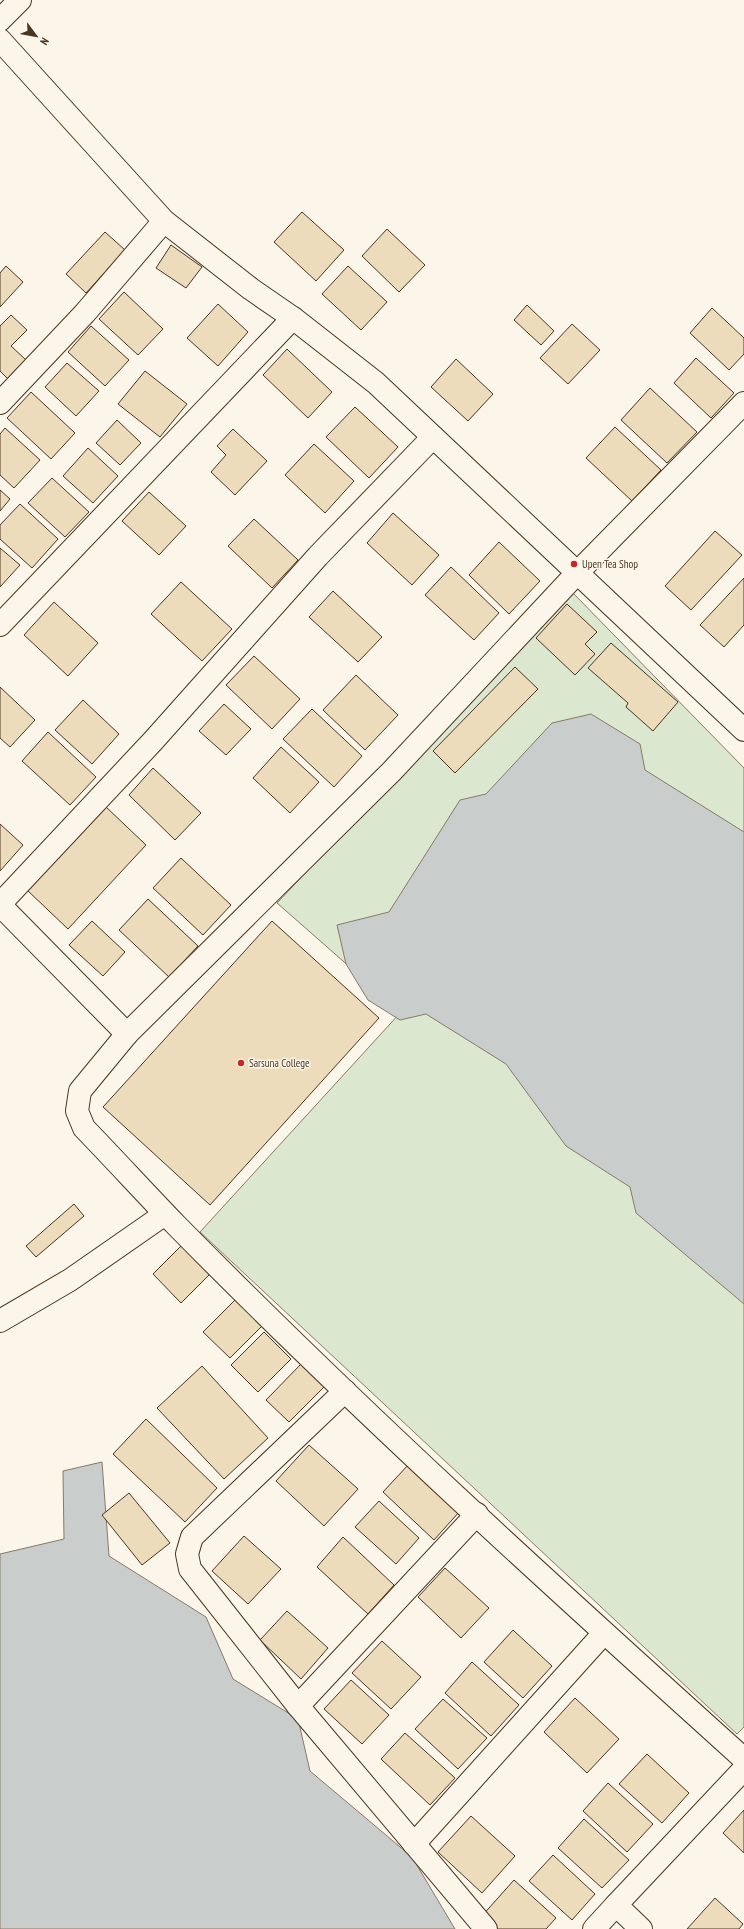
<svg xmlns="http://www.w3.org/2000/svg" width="744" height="1929" viewBox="0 0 744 1929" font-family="'PT Sans Narrow',sans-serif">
<rect width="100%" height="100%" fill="#fbf6e9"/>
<path fill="#dce7d0" stroke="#887966" d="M 571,591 L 744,768 L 744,1727 L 737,1734 L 200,1232 L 401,1012 L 277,903 Z"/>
<g fill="#c9cecd" stroke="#887966">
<path d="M 591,714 L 640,744 L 645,770 L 744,832 L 744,1304 L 636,1213 L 630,1187 L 566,1146 L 506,1064 L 426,1014 L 400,1020 L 368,1000 L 346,964 L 337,925 L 389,912 L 460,800 L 486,794 L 552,723 Z"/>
<path d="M 102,1462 L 109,1556 L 206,1617 L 233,1679 L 298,1719 L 310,1771 L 412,1857 L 455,1929 L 0,1929 L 0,1554 L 64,1539 L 63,1471 Z"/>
</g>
<g fill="#ecdcbc" stroke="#4a3520">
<path d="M 302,212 L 344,250 L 316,281 L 274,242 Z"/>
<path d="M 387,229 L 425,265 L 399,292 L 362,256 Z"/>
<path d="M 105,232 L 125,250 L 86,293 L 66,274 Z"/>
<path d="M 171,245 L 202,267 L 186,288 L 156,268 Z"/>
<path d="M 6,266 L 23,282 L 0,307 L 0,273 Z"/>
<path d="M 348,266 L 387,302 L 361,330 L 322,294 Z"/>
<path d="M 124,292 L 163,329 L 138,355 L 99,319 Z"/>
<path d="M 218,304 L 248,332 L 218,366 L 187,338 Z"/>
<path d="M 527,305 L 554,331 L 541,345 L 514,320 Z"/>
<path d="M 712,308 L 744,338 L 744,354 L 729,370 L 690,333 Z"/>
<path d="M 11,315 L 27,330 L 11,346 L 26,360 L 8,379 L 0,371 L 0,326 Z"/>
<path d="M 572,324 L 600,350 L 568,384 L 540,358 Z"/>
<path d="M 91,326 L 129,360 L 105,386 L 68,352 Z"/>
<path d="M 287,349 L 332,392 L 308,418 L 263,375 Z"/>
<path d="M 696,358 L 734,393 L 711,418 L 674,383 Z"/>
<path d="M 456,359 L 493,394 L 468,421 L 431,387 Z"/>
<path d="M 67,363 L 99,391 L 76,416 L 45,387 Z"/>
<path d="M 145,371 L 187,404 L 160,437 L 118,404 Z"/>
<path d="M 650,388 L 697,432 L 667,463 L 621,420 Z"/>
<path d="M 31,392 L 75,433 L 51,459 L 7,418 Z"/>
<path d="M 355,407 L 398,447 L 369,478 L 326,437 Z"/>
<path d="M 117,420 L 141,443 L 120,465 L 96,443 Z"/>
<path d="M 615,427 L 661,470 L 632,501 L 586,458 Z"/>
<path d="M 5,428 L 40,460 L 14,488 L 0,475 L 0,434 Z"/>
<path d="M 233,429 L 267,461 L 235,495 L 211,472 L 226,455 L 217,446 Z"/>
<path d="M 314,444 L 354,481 L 325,513 L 285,475 Z"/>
<path d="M 88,448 L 118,476 L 93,503 L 63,476 Z"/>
<path d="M 52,478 L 89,512 L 65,537 L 28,503 Z"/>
<path d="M 0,490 L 10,499 L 0,511 Z"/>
<path d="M 149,492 L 186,526 L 159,555 L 122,521 Z"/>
<path d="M 20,504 L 58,539 L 32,568 L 0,539 L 0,525 Z"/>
<path d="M 393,513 L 439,555 L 412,585 L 367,543 Z"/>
<path d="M 254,519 L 298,560 L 272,588 L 228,546 Z"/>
<path d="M 715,531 L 742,555 L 691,610 L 665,586 Z"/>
<path d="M 499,542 L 540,581 L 509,614 L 469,575 Z"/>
<path d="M 0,548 L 20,565 L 0,587 Z"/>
<path d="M 451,567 L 499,613 L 474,640 L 425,595 Z"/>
<path d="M 744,578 L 744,625 L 724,647 L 700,625 Z"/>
<path d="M 181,582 L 232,629 L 202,661 L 151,614 Z"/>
<path d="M 333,591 L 382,637 L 358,662 L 309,617 Z"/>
<path d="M 54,602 L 98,643 L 68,676 L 24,635 Z"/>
<path d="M 567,604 L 597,632 L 585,644 L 595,654 L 575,675 L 536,638 Z"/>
<path d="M 611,643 L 678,702 L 653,731 L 626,707 L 628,703 L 588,668 Z"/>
<path d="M 254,656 L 300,699 L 272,729 L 226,685 Z"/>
<path d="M 515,667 L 538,689 L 455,773 L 433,751 Z"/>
<path d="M 356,675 L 398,715 L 365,750 L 323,710 Z"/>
<path d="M 0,687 L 35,720 L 10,747 L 0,738 Z"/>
<path d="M 83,700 L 119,734 L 92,764 L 55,730 Z"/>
<path d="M 224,704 L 251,729 L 226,755 L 199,731 Z"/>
<path d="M 312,709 L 362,756 L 334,787 L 283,739 Z"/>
<path d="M 48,732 L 96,777 L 70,805 L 22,761 Z"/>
<path d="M 281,747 L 319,782 L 290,813 L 253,778 Z"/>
<path d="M 153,768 L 201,813 L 175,840 L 129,795 Z"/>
<path d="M 105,806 L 146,845 L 68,929 L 27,890 Z"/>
<path d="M 0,824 L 23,845 L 0,871 Z"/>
<path d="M 181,858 L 231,905 L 203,935 L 153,888 Z"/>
<path d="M 148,899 L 198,946 L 169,977 L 119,930 Z"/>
<path d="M 92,921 L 125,952 L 103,976 L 69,945 Z"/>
<path d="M 272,921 L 379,1018 L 210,1205 L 103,1107 Z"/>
<path d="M 74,1204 L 84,1216 L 36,1257 L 26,1246 Z"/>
<path d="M 181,1246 L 210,1274 L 181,1303 L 153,1274 Z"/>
<path d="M 240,1295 L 266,1322 L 230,1358 L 203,1332 Z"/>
<path d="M 264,1332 L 291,1359 L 258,1392 L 231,1365 Z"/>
<path d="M 302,1363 L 325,1386 L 289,1422 L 266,1400 Z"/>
<path d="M 202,1366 L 268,1438 L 224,1479 L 157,1408 Z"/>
<path d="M 146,1419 L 217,1488 L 185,1522 L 113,1454 Z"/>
<path d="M 309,1445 L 358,1489 L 324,1526 L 276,1481 Z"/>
<path d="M 409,1464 L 460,1511 L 434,1540 L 383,1492 Z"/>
<path d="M 129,1493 L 170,1543 L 142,1565 L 102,1515 Z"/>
<path d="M 379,1501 L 419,1538 L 396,1564 L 355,1527 Z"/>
<path d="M 244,1536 L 281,1569 L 248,1604 L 212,1571 Z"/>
<path d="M 343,1537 L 394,1585 L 368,1614 L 317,1567 Z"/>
<path d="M 445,1568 L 489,1608 L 461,1638 L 418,1597 Z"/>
<path d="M 287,1611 L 328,1648 L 301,1679 L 260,1640 Z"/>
<path d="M 513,1630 L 552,1666 L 523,1698 L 484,1662 Z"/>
<path d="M 382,1641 L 421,1677 L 391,1709 L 352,1673 Z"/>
<path d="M 472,1662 L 519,1705 L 491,1736 L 445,1693 Z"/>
<path d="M 351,1680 L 389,1715 L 362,1744 L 324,1709 Z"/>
<path d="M 575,1698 L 619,1739 L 587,1773 L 544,1732 Z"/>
<path d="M 443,1699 L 487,1738 L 458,1769 L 415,1729 Z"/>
<path d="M 405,1733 L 455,1778 L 430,1805 L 381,1759 Z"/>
<path d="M 647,1754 L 689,1793 L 662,1823 L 619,1784 Z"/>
<path d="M 608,1783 L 653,1824 L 627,1852 L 583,1811 Z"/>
<path d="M 744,1810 L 744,1853 L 723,1833 Z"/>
<path d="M 471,1816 L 515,1856 L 482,1893 L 438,1852 Z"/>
<path d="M 584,1819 L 629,1860 L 602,1888 L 558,1848 Z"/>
<path d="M 553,1855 L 595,1894 L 572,1920 L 529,1881 Z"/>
<path d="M 514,1880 L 556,1918 L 546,1929 L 494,1929 L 481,1917 Z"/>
<path d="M 715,1898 L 743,1924 L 739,1929 L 687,1929 Z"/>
</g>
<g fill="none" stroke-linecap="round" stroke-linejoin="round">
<g stroke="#4a3520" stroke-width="24">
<g id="minor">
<path d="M 0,20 L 20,0"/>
<path d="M 0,40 L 164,221 L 251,289 L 293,318 L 376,383 L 744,730"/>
<path d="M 0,403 L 85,313 L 164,221"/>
<path d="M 0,625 L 293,318"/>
<path d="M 0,904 L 153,741 L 318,556 L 433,437"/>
<path d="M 0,905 L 127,1034 L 80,1091 L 77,1111 L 84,1128 C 115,1160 145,1193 176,1225 C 358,1410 551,1585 744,1759"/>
<path d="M 127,1034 L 392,771 L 577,573 L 744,403"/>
<path d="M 0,1321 L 70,1280 L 165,1214"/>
<path d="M 345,1391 L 192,1537 L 187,1554 L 190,1569 L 298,1706 L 486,1929"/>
<path d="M 298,1706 L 477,1514"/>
<path d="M 414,1844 L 604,1633"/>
<path d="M 594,1929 L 616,1905"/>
<path d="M 641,1929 L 616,1905 L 744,1769"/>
</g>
</g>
<use href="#minor" stroke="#fbf6e9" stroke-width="22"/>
</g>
<g fill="#c62828" stroke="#fbf6e9" stroke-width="1.5">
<circle cx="574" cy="564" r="4"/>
<circle cx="241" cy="1063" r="4"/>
</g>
<g text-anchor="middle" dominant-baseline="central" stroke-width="3" stroke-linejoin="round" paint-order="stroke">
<g font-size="11" fill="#4a3520" stroke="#fbf6e9" text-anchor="start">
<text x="582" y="564">Upen Tea Shop</text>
<text x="249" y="1063">Sarsuna College</text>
</g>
</g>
<g transform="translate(36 36) rotate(122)" stroke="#fbf6e9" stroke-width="3" paint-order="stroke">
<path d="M0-3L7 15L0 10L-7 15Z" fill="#4a3520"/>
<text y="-6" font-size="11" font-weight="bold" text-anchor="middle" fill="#4a3520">N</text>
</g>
</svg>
